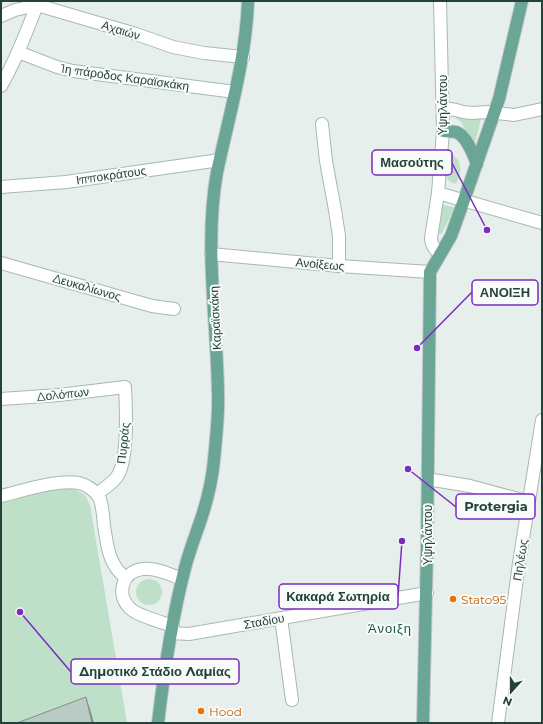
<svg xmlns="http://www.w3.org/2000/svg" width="543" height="724" viewBox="0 0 543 724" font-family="Montserrat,sans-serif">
<rect width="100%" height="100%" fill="#e6efeb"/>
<g fill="#bfe0c8">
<path d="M 456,116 L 465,118 L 478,117 L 481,119 L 474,147 L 465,129 L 461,122 L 456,118 Z"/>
<path d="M 451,155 C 463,158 462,175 456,183 L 454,184 L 449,181 L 447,178 L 449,156 Z"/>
<path d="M 444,205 L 453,207 L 454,210 L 444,229 L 441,234 L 436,233 L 441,206 Z"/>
<path d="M 70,487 L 85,495 L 90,505 L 127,723 L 1,723 L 1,498 Z"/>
<circle cx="149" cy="592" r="13"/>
</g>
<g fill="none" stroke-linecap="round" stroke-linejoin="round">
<g stroke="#a8b8b2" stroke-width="14">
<g id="minor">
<path d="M 1,16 L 15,10 L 37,5 L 136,34 L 173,47 L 204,53 L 243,57"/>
<path d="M 18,52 L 57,67 L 73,71 L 235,92"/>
<path d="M 1,86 C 16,60 26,33 37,5 L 38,1"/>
<path d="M 443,108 L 456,110 L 463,112 L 472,113 L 488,112 L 514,115 L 542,109"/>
<path d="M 322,124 L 326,161 L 335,210 L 339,236 L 339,266"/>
<path d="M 1,187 L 66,182 L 220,160"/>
<path d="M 438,193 L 542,223"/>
<path d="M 211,254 L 339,266 L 430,272"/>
<path d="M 440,254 C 435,250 431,244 431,238 L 438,193 L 443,131 L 440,1"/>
<path d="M 1,263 L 152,306 L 174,309"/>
<path d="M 1,399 L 59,395 L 125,387 C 126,407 129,463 116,478 C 111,484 103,489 97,494"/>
<path d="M 427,479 L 470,486 L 529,502"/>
<path d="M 1,496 C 22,491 58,479 79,483 C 87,485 96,491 100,499 C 103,508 103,517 104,526 C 105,532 106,538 107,544 C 110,558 114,569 126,578"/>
<path d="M 281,618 L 292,700"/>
<path d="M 173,626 C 161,622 142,617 132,610 C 115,597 121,571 143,569 C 155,567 171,575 182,579"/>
<path d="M 171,633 L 189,634 L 427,593"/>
<path d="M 498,723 L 519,563 L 542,420"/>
</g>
</g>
<g stroke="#c2cac8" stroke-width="14">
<g id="major">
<path d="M 443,131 C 447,132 452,131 456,132 C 467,136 473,154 477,164"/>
<path d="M 158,723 C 164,671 172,618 185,568 C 189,552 195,537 200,522 C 207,502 212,481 214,460 C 216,438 219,415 218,393 C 217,321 204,244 217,172 C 229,116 246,59 248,1"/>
<path d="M 423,723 L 427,549 L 430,272 L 451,236 L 464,200 L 499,99 L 522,1"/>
</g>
</g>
<use href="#minor" stroke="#fff" stroke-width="12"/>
<use href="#major" stroke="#6aa596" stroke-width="12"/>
</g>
<path fill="#838d89" d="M 86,697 L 90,709 L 94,723 L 92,723 Z"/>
<path fill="#bbcac4" stroke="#838d89" d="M 86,697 L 92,723 L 17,723 Z"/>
<g fill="#e8710a" stroke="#f7fbf9" stroke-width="1.5">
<circle cx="453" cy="599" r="4"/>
<circle cx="201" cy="711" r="4"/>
</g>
<g text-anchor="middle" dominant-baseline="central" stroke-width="4" stroke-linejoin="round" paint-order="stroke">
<g font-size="12" fill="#24423a" stroke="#f7fbf9">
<text transform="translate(121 30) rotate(17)">Αχαιών</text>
<text transform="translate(125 77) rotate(8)">1η πάροδος Καραϊσκάκη</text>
<text transform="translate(442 105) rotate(-90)">Υψηλάντου</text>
<text transform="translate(111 175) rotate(-8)">Ιπποκράτους</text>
<text transform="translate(320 264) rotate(5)">Ανοίξεως</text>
<text transform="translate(87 287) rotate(16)">Δευκαλίωνος</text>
<text transform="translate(215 318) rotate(-93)">Καραϊσκάκη</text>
<text transform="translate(63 394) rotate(-6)">Δολόπων</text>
<text transform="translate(123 443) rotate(-84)">Πυρράς</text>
<text transform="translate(427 535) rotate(-90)">Υψηλάντου</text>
<text transform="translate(520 560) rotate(-81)">Πηλέως</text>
<text transform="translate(264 621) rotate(-10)">Σταδίου</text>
</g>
<g font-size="12" fill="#c56008" stroke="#f7fbf9" text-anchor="start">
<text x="461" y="599">Stato95</text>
<text x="209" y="711">Hood</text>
</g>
<g font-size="13" letter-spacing="1" fill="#1f5548" stroke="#f7fbf9">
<text x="390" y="628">Άνοιξη</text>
</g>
</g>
<path fill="none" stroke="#7b2cbf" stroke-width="1.5" d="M487 230L452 163M417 348L472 292M408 469L456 507M402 541L398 596M20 612L71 672"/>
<g fill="#7b2cbf" stroke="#f7fbf9" stroke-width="1.5">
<circle cx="487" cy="230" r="4"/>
<circle cx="417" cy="348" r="4"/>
<circle cx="408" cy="469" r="4"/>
<circle cx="402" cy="541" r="4"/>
<circle cx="20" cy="612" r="4"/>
</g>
<g fill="#f7fbf9" stroke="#7b2cbf" stroke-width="1.5">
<rect x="372" y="150" width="80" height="25" rx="4"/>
<rect x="472" y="280" width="66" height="25" rx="4"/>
<rect x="456" y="494" width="79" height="25" rx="4"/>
<rect x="279" y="584" width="119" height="25" rx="4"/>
<rect x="71" y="659" width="168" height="25" rx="4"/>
</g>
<g font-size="13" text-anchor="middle" font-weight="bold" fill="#24423a">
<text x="412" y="167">Μασούτης</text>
<text x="505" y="297">ΑΝΟΙΞΗ</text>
<text x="496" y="511">Protergia</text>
<text x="338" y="601">Κακαρά Σωτηρία</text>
<text x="155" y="676">Δημοτικό Στάδιο Λαμίας</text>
</g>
<rect width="543" height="724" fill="none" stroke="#24423a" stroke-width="4"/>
<g transform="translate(511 692) rotate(201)" stroke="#f7fbf9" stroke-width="3" paint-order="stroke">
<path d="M0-3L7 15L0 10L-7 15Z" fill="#24423a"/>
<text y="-6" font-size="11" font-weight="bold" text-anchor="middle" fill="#24423a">N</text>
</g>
</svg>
